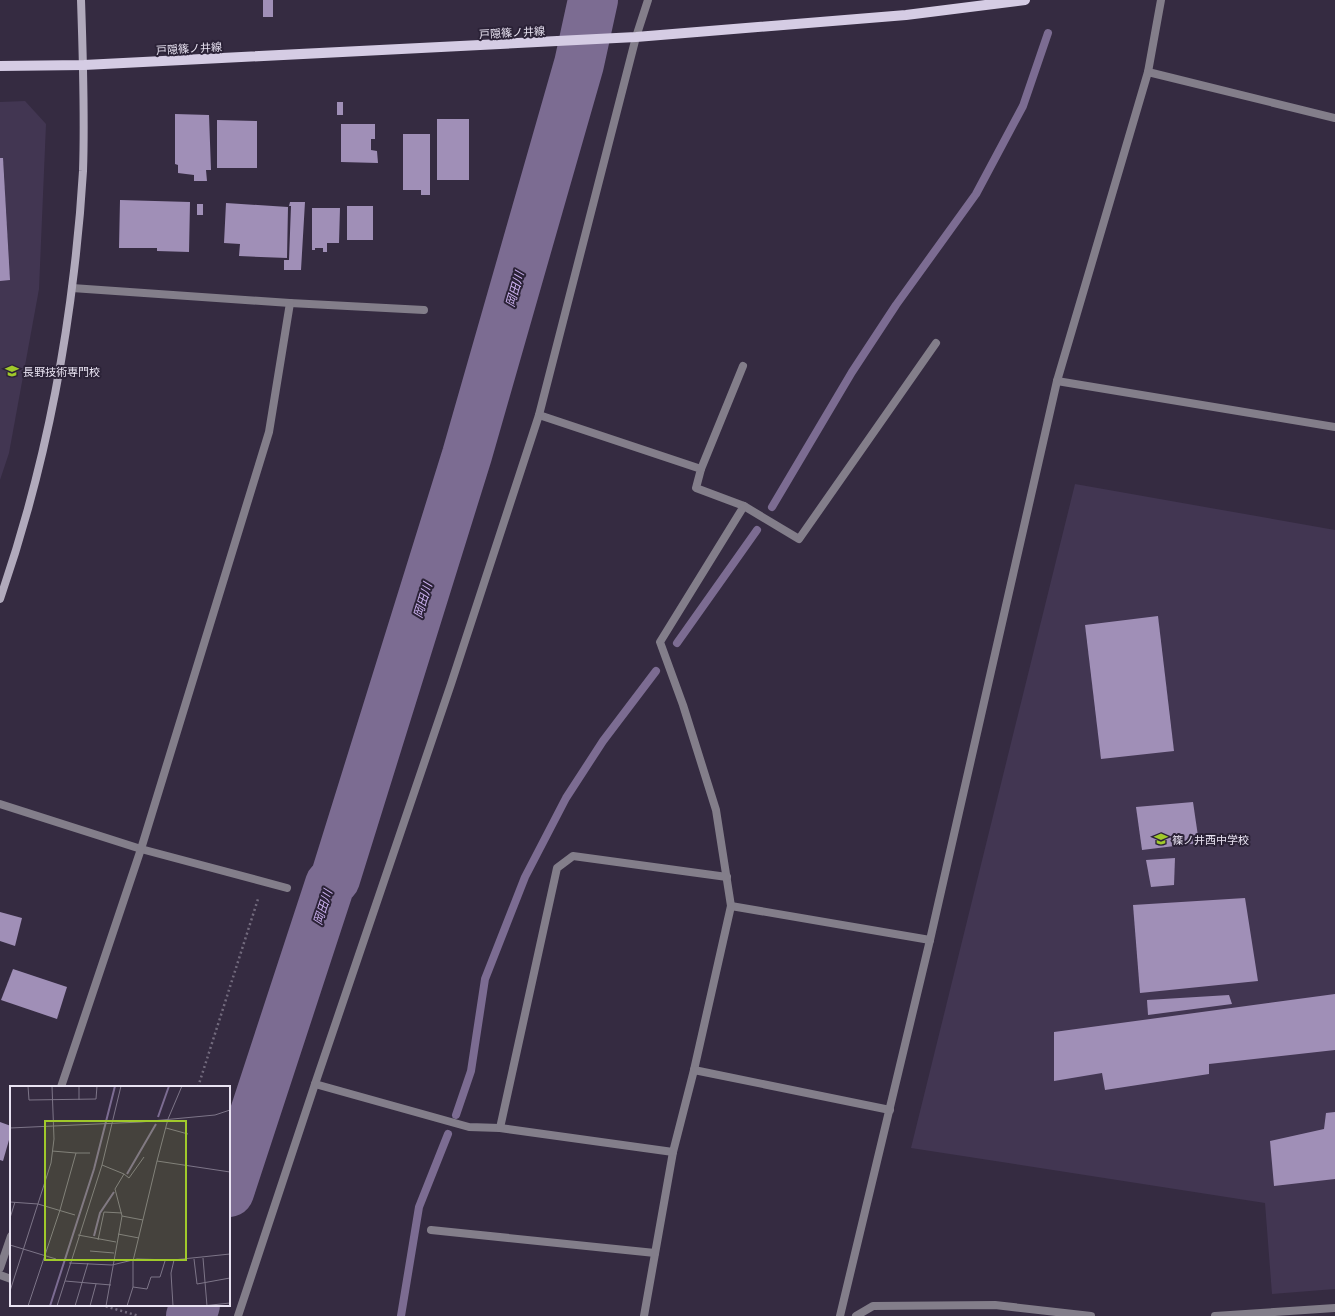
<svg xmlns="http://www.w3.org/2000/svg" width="1335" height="1316" viewBox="0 0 1335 1316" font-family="'Exo 2','Noto Sans JP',sans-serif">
<rect width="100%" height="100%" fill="#352b41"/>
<g fill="#423652">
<path d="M 25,101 L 46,124 L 39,289 L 9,453 L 0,480 L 0,102 Z"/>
<path d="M 1075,484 L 1335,530 L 1335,1289 L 1272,1294 L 1265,1203 L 911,1148 Z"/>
</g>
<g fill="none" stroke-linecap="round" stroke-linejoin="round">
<g stroke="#7c6c92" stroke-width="8">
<path d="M 772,507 L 852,372 L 896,305 L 976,194 L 1023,106 L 1048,33"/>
<path d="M 677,643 L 757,530"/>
<path d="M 456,1115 L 471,1071 L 485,979 L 525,877 L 566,798 L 603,741 L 656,671"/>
<path d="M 401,1316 L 419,1207 L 448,1134"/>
</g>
<g stroke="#7c6c92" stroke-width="50">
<path d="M 229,1192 L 330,884 L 335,879 L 467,455 L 579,64 L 593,0"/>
<path d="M 191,1316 L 195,1305"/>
</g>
</g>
<g fill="#a08fb7">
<rect x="263" y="0" width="10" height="17"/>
<rect x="337" y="102" width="6" height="13"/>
<path d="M 175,114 L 209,115 L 211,170 L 206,170 L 207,181 L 194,181 L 194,175 L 178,173 L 178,165 L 175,164 Z"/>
<rect x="437" y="119" width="32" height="61"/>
<path d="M 217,120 L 257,121 L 257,168 L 217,168 Z"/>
<path d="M 341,124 L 375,124 L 375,139 L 371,139 L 371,150 L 377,151 L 378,163 L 341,162 Z"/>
<path d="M 403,134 L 430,134 L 430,195 L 421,195 L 421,190 L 403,190 Z"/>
<path d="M 0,158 L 3,158 L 10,280 L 0,281 Z"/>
<path d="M 120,200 L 190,202 L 189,252 L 157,251 L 157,248 L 119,248 Z"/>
<path d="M 290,202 L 305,202 L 301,270 L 284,270 L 284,260 L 289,260 L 291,206 L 289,206 Z"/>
<path d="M 226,203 L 288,207 L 287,258 L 239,256 L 240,244 L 224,243 Z"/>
<rect x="197" y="204" width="6" height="11"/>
<rect x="347" y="206" width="26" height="34"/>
<path d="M 312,208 L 340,208 L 339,243 L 327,243 L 327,252 L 323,252 L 323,248 L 315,248 L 315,250 L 312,250 Z"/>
<path d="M 1158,616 L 1174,751 L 1101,759 L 1085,625 Z"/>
<path d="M 1193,802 L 1199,843 L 1142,850 L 1136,807 Z"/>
<path d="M 1175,858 L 1174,885 L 1151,887 L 1146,860 Z"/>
<path d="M 1245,898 L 1258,981 L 1140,993 L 1133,905 Z"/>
<path d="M 0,912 L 22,918 L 15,946 L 0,941 Z"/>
<path d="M 13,969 L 67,987 L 57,1019 L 1,1000 Z"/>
<path d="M 1335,994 L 1335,1050 L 1209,1064 L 1209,1074 L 1105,1090 L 1102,1073 L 1054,1081 L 1054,1032 Z"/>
<path d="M 1229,995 L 1232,1004 L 1148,1015 L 1147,1000 Z"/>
<path d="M 1335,1112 L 1335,1179 L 1274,1186 L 1270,1141 L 1324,1129 L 1326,1113 Z"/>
<path d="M 0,1122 L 11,1126 L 11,1133 L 3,1161 L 0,1160 Z"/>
</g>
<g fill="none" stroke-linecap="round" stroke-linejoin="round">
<g stroke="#726a7d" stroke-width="2.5" stroke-dasharray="2 3" stroke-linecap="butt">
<path d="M 198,1087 L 258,899"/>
<path d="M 101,1305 L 139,1316"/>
</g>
<g stroke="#837e8a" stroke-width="8">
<path d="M 1148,72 L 1335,118"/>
<path d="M 290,303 L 424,310"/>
<path d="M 1057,381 L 1335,427"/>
<path d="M 539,415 L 701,469 L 696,488 L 744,506 L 660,642 L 683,705 L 716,810 L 731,906 L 694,1070 L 673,1152 L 644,1316"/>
<path d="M 701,469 L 743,366"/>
<path d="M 744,506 L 799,539 L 936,343"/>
<path d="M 0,804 L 141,849 L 287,888"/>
<path d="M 731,906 L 930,940"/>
<path d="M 694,1070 L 890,1110"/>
<path d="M 315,1084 L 469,1127 L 500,1128 L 673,1152"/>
<path d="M 61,1087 L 141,849 L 269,432 L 290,303 L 72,288"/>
<path d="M 500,1128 L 557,868 L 573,856 L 727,877"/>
<path d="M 431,1230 L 655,1253"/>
<path d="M 0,1268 L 11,1236"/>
<path d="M 0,1275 L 11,1279"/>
<path d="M 238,1316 L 315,1084 L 451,684 L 539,415 L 636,37 L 648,0"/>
<path d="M 840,1316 L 930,940 L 1057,381 L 1148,72 L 1161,0"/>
<path d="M 856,1316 L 873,1306 L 995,1305 L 1091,1316"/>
<path d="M 1215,1316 L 1335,1308"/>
</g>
<path stroke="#b1aabc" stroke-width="8" d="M 0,599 C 37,492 61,383 74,271 C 78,238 81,205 83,171 C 85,114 83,57 81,0"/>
<path stroke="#d5cce4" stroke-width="10" d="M 0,66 L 84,65 L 636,37 L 906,15 L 1025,0"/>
</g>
<defs>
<g id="university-bare" transform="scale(1.08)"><path d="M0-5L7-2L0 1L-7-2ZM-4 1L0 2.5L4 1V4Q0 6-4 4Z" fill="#a0c92b" stroke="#2b2237" stroke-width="2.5" paint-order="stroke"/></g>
<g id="school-bare" transform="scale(1.08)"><path d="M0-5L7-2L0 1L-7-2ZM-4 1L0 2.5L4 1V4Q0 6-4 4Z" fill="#a0c92b" stroke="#2b2237" stroke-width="2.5" paint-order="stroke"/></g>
</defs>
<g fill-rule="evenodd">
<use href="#university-bare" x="12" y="371"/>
<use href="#school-bare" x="1161" y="839"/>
</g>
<g text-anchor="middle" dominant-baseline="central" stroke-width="4" stroke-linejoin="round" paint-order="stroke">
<g font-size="11" fill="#eae4f3" stroke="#2b2237">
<text transform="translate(512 32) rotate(-3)">戸隠篠ノ井線</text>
<text transform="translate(189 48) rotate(-3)">戸隠篠ノ井線</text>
</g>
<g font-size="11" fill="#eae4f3" stroke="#2b2237" text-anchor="start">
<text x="23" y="371">長野技術専門校</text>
<text x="1172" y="839">篠ノ井西中学校</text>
</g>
<g font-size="12" font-style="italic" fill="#ceb3f2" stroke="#2b2237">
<text transform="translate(514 289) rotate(-74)">岡田川</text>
<text transform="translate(422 600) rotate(-73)">岡田川</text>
<text transform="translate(322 907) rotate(-72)">岡田川</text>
</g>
</g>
<g transform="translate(10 1086)">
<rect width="220" height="220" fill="#352b41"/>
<path fill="none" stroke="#7c6c92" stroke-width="2" d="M 148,31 L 159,0M 117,88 L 146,38M 84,150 L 90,127 L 104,106M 40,220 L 84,83 L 105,0"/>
<path fill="none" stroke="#7d7588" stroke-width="1" d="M 18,0 L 19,14 L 86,13 L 87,0M 69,0 L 69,14M 0,42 L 131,36 L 205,29 L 220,24M 156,42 L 178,48M 66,67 L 80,67M 147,75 L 220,86M 92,79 L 114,88 L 105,103 L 112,130 L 96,220M 114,88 L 119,92 L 134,71M 0,116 L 28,118 L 65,129M 112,130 L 133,134M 0,132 L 5,116M 108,148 L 129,152M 68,149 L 106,156M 88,154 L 94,126 L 112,127M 0,159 L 46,173M 80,165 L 104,167M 193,172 L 197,220M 184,173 L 187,198 L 220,192M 59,177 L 102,179 L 127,173 L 163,174 L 220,168M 55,195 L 101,199M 123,201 L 137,203 L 141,191 L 150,191 L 155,175M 0,205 L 41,77 L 44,53 L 42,0M 18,220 L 50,124 L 66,67 L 42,65M 47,220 L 92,79 L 111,0M 65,220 L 78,177M 80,220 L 86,198M 117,220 L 123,201 L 123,175 L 147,75 L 158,33 L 172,0M 163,220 L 161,187 L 164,174M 192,220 L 220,217"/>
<path fill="#a0c92b" fill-opacity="0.15" stroke="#a0c92b" stroke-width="2" d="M 35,35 L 176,35 L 176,174 L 35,174 Z"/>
<rect width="220" height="220" fill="none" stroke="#eae4f3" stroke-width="2"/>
</g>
</svg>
